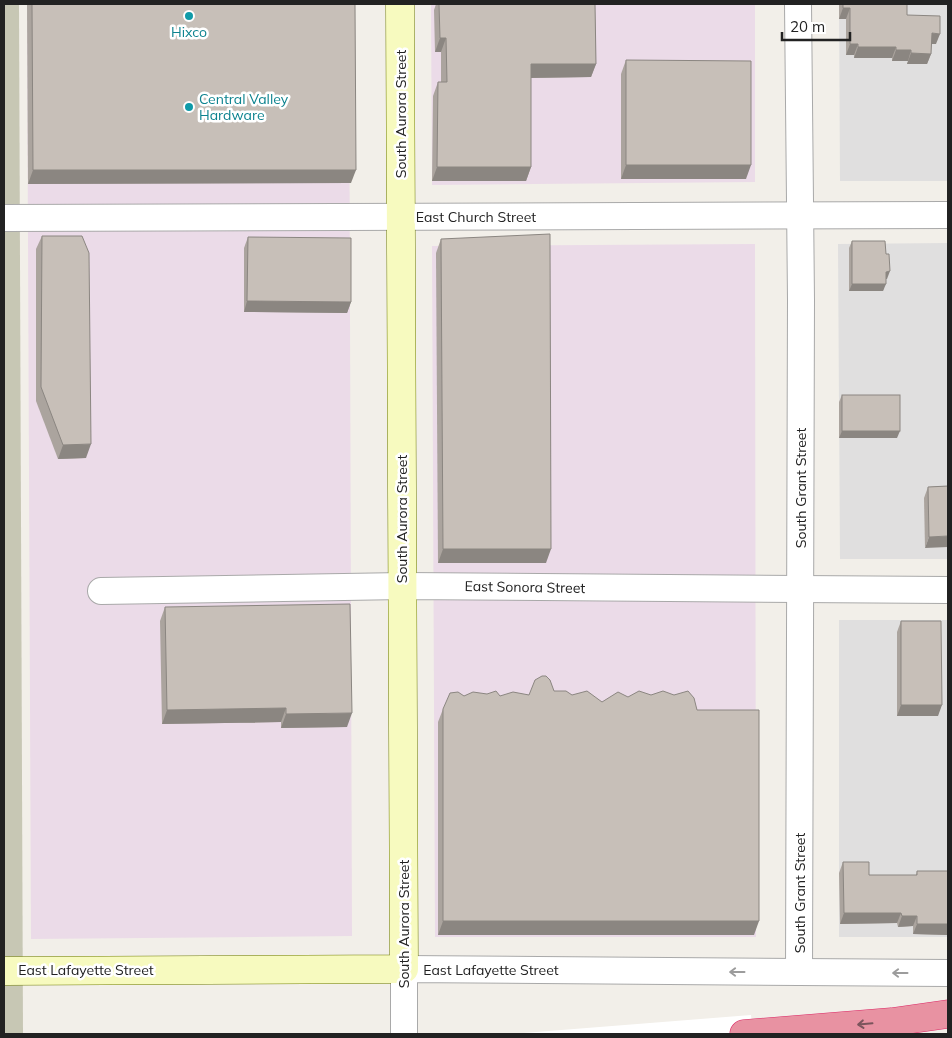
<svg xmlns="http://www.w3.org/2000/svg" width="952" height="1038" viewBox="0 0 952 1038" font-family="Mulish,sans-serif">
<rect width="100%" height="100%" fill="#f2efe9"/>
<g fill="#e0dfdf">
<path d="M 839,4 L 948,4 L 948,181 L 840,181 Z"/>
<path d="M 948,243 L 948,559 L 840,559 L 838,244 Z"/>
<rect x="839" y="620" width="109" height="317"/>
</g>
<g fill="#ebdbe8">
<path d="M 27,4 L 349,4 L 352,936 L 31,939 Z"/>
<path d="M 431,4 L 755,4 L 755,182 L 432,185 Z"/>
<path d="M 755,244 L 756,937 L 435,937 L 432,246 Z"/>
</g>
<path fill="#c7c7b4" d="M 4,4 L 19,4 L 23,1034 L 4,1034 Z"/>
<path fill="#fff" d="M 751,1015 L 753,1034 L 511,1034 Z"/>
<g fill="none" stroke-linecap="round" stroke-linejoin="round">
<g stroke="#a9a9a9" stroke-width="28">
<g id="street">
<path d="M 798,4 L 801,300 L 799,972"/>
<path d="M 4,218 L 948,215"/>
<path d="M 101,591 L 403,586 L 948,590"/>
<path d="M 404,1034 L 404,969 L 948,973"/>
</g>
</g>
<g stroke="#707d05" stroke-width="29">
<path id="secondary" d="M 4,971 L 404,969 L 400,4"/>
</g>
<g stroke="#dc2a67" stroke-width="29">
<path id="highway" d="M 744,1034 L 892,1022 L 948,1014"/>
</g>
<use href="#street" stroke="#fff" stroke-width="26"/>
<use href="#secondary" stroke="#f7fabf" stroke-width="28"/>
<use href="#highway" stroke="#e892a2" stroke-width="28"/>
</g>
<g fill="#aba49e">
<path d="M 27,4 L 355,4 L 351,183 L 28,184 Z"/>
<path d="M 436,4 L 595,4 L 596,64 L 591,77 L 531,78 L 531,167 L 526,181 L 432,181 L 433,96 L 438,82 L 441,82 L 441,52 L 435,52 L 434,10 Z"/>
<path d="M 839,4 L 907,4 L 907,15 L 936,44 L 931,44 L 931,54 L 927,64 L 907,64 L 908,61 L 892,61 L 892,58 L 854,58 L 854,55 L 846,55 L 846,19 L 839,19 Z"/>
<path d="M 626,60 L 746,179 L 621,179 L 621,74 Z"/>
<path d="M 42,236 L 86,458 L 58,459 L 36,401 L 36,249 Z"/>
<path d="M 248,237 L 351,302 L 347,313 L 244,312 L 244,248 Z"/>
<path d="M 441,239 L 546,563 L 438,563 L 436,253 Z"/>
<path d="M 852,241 L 887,279 L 886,279 L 883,291 L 849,291 L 849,248 Z"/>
<path d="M 842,395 L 897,438 L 839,438 L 839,402 Z"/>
<path d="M 948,486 L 925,548 L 924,498 L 928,487 Z"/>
<path d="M 165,607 L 347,727 L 281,728 L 281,722 L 162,724 L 160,621 Z"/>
<path d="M 901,621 L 938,716 L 897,716 L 897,632 Z"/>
<path d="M 554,691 L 754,935 L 438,935 L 438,722 L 443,709 L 464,696 L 500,696 L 529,695 Z"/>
<path d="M 843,862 L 869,875 L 916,875 L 917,871 L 948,871 L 948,935 L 913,934 L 913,926 L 898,927 L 897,923 L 840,924 L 839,873 Z"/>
</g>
<g fill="#8b8681">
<path d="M 843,8 L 850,8 L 846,19 L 839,19 Z"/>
<path d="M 932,33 L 940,34 L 936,44 L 928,44 Z"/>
<path d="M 440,38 L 446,38 L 441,52 L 435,52 Z"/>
<path d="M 850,44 L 858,44 L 854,55 L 846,55 Z"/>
<path d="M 858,47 L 896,47 L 892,58 L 854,58 Z"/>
<path d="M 896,50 L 911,50 L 908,61 L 892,61 Z"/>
<path d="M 911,53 L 931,54 L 927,64 L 907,64 Z"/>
<path d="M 531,64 L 596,64 L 591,77 L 526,78 Z"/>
<path d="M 626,165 L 751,165 L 746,179 L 621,179 Z"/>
<path d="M 437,167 L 531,167 L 526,181 L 432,181 Z"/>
<path d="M 33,170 L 356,170 L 351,183 L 28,184 Z"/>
<path d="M 890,271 L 887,279 L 883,279 L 886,272 Z"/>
<path d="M 852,284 L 886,284 L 883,291 L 849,291 Z"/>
<path d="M 247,301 L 351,302 L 347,313 L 244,312 Z"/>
<path d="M 842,431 L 900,431 L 897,438 L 839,438 Z"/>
<path d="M 91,444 L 86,458 L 58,459 L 63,445 Z"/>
<path d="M 948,536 L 948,547 L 925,548 L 929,537 Z"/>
<path d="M 443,549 L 551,549 L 546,563 L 438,563 Z"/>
<path d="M 901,705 L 942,705 L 938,716 L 897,716 Z"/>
<path d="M 286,708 L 281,722 L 162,724 L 167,710 Z"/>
<path d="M 352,713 L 347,727 L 281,728 L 286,714 Z"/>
<path d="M 844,913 L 901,913 L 897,923 L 840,924 Z"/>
<path d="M 902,916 L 917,916 L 913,926 L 898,927 Z"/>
<path d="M 443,921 L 759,921 L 754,935 L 438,935 Z"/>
<path d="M 917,924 L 948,924 L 948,935 L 913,934 Z"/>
</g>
<g fill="#c7bfb8" stroke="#8b8681">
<path d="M 32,4 L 355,4 L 356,170 L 33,170 Z"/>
<path d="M 439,4 L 595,4 L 596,64 L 531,64 L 531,167 L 437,167 L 438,82 L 447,82 L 446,38 L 440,38 Z"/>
<path d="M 843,4 L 907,4 L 907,15 L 940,16 L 940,34 L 932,33 L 931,54 L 911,53 L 911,50 L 896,50 L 896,47 L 858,47 L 858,44 L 850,44 L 850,8 L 843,8 Z"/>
<path d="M 626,60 L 751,61 L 751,165 L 626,165 Z"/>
<path d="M 550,234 L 551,549 L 443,549 L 441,239 Z"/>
<path d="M 42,236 L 82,236 L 89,253 L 91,444 L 63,445 L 41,387 Z"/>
<path d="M 248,237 L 351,238 L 351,302 L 247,301 Z"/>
<path d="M 852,241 L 885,241 L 886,254 L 889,254 L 890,271 L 886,272 L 886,284 L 852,284 Z"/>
<rect x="842" y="395" width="58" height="36"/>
<path d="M 948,486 L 948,536 L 929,537 L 928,487 Z"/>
<path d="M 350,604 L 352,713 L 286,714 L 286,708 L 167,710 L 165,607 Z"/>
<path d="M 901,621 L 941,621 L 942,705 L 901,705 Z"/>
<path d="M 542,676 L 546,676 L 550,680 L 554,691 L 566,691 L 572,695 L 587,691 L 602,702 L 618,692 L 628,697 L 639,691 L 651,695 L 663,691 L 674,695 L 688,691 L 694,698 L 697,710 L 759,710 L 759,921 L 443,921 L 443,709 L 450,693 L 458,692 L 464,696 L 473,692 L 487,694 L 496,691 L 500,696 L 513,692 L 529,695 L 535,680 Z"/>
<path d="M 843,862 L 869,862 L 869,875 L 917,875 L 917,871 L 948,871 L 948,924 L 917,924 L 917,916 L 902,916 L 901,913 L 844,913 Z"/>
</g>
<defs><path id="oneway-shaft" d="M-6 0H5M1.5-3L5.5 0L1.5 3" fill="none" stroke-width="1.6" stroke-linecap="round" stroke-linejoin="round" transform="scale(1.25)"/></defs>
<g stroke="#9c9c9c">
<use href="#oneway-shaft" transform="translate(737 972) rotate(-180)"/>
<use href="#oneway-shaft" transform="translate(900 973) rotate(-180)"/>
</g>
<use stroke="#7b545c" href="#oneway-shaft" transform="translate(865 1024) rotate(175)"/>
<g fill="#0f9aa8" stroke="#fff" stroke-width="2">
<circle cx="189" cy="16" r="5"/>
<circle cx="189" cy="107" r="5"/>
</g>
<g text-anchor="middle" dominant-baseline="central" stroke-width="5" stroke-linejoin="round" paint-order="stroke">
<g font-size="14" fill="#0d838f" stroke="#fff">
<text x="189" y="32">Hixco</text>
<text x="199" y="99" text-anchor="start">Central Valley<tspan x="199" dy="16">Hardware</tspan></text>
</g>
<g font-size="14" fill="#222" stroke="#fff">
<text transform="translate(401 114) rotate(-90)">South Aurora Street</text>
<text x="476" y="217">East Church Street</text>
<text transform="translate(801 488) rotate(-90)">South Grant Street</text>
<text transform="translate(402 519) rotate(-90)">South Aurora Street</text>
<text transform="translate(525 587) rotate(1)">East Sonora Street</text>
<text transform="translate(800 893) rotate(-90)">South Grant Street</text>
<text transform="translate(404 924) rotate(-90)">South Aurora Street</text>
<text x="86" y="970">East Lafayette Street</text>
<text x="491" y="970">East Lafayette Street</text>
</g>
</g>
<rect width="952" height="1038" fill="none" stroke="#222222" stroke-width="10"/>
<path d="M782 32v8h68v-8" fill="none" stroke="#222222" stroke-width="2.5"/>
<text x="790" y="32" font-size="15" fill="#222222" stroke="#ffffff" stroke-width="4" paint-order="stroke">20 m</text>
</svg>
